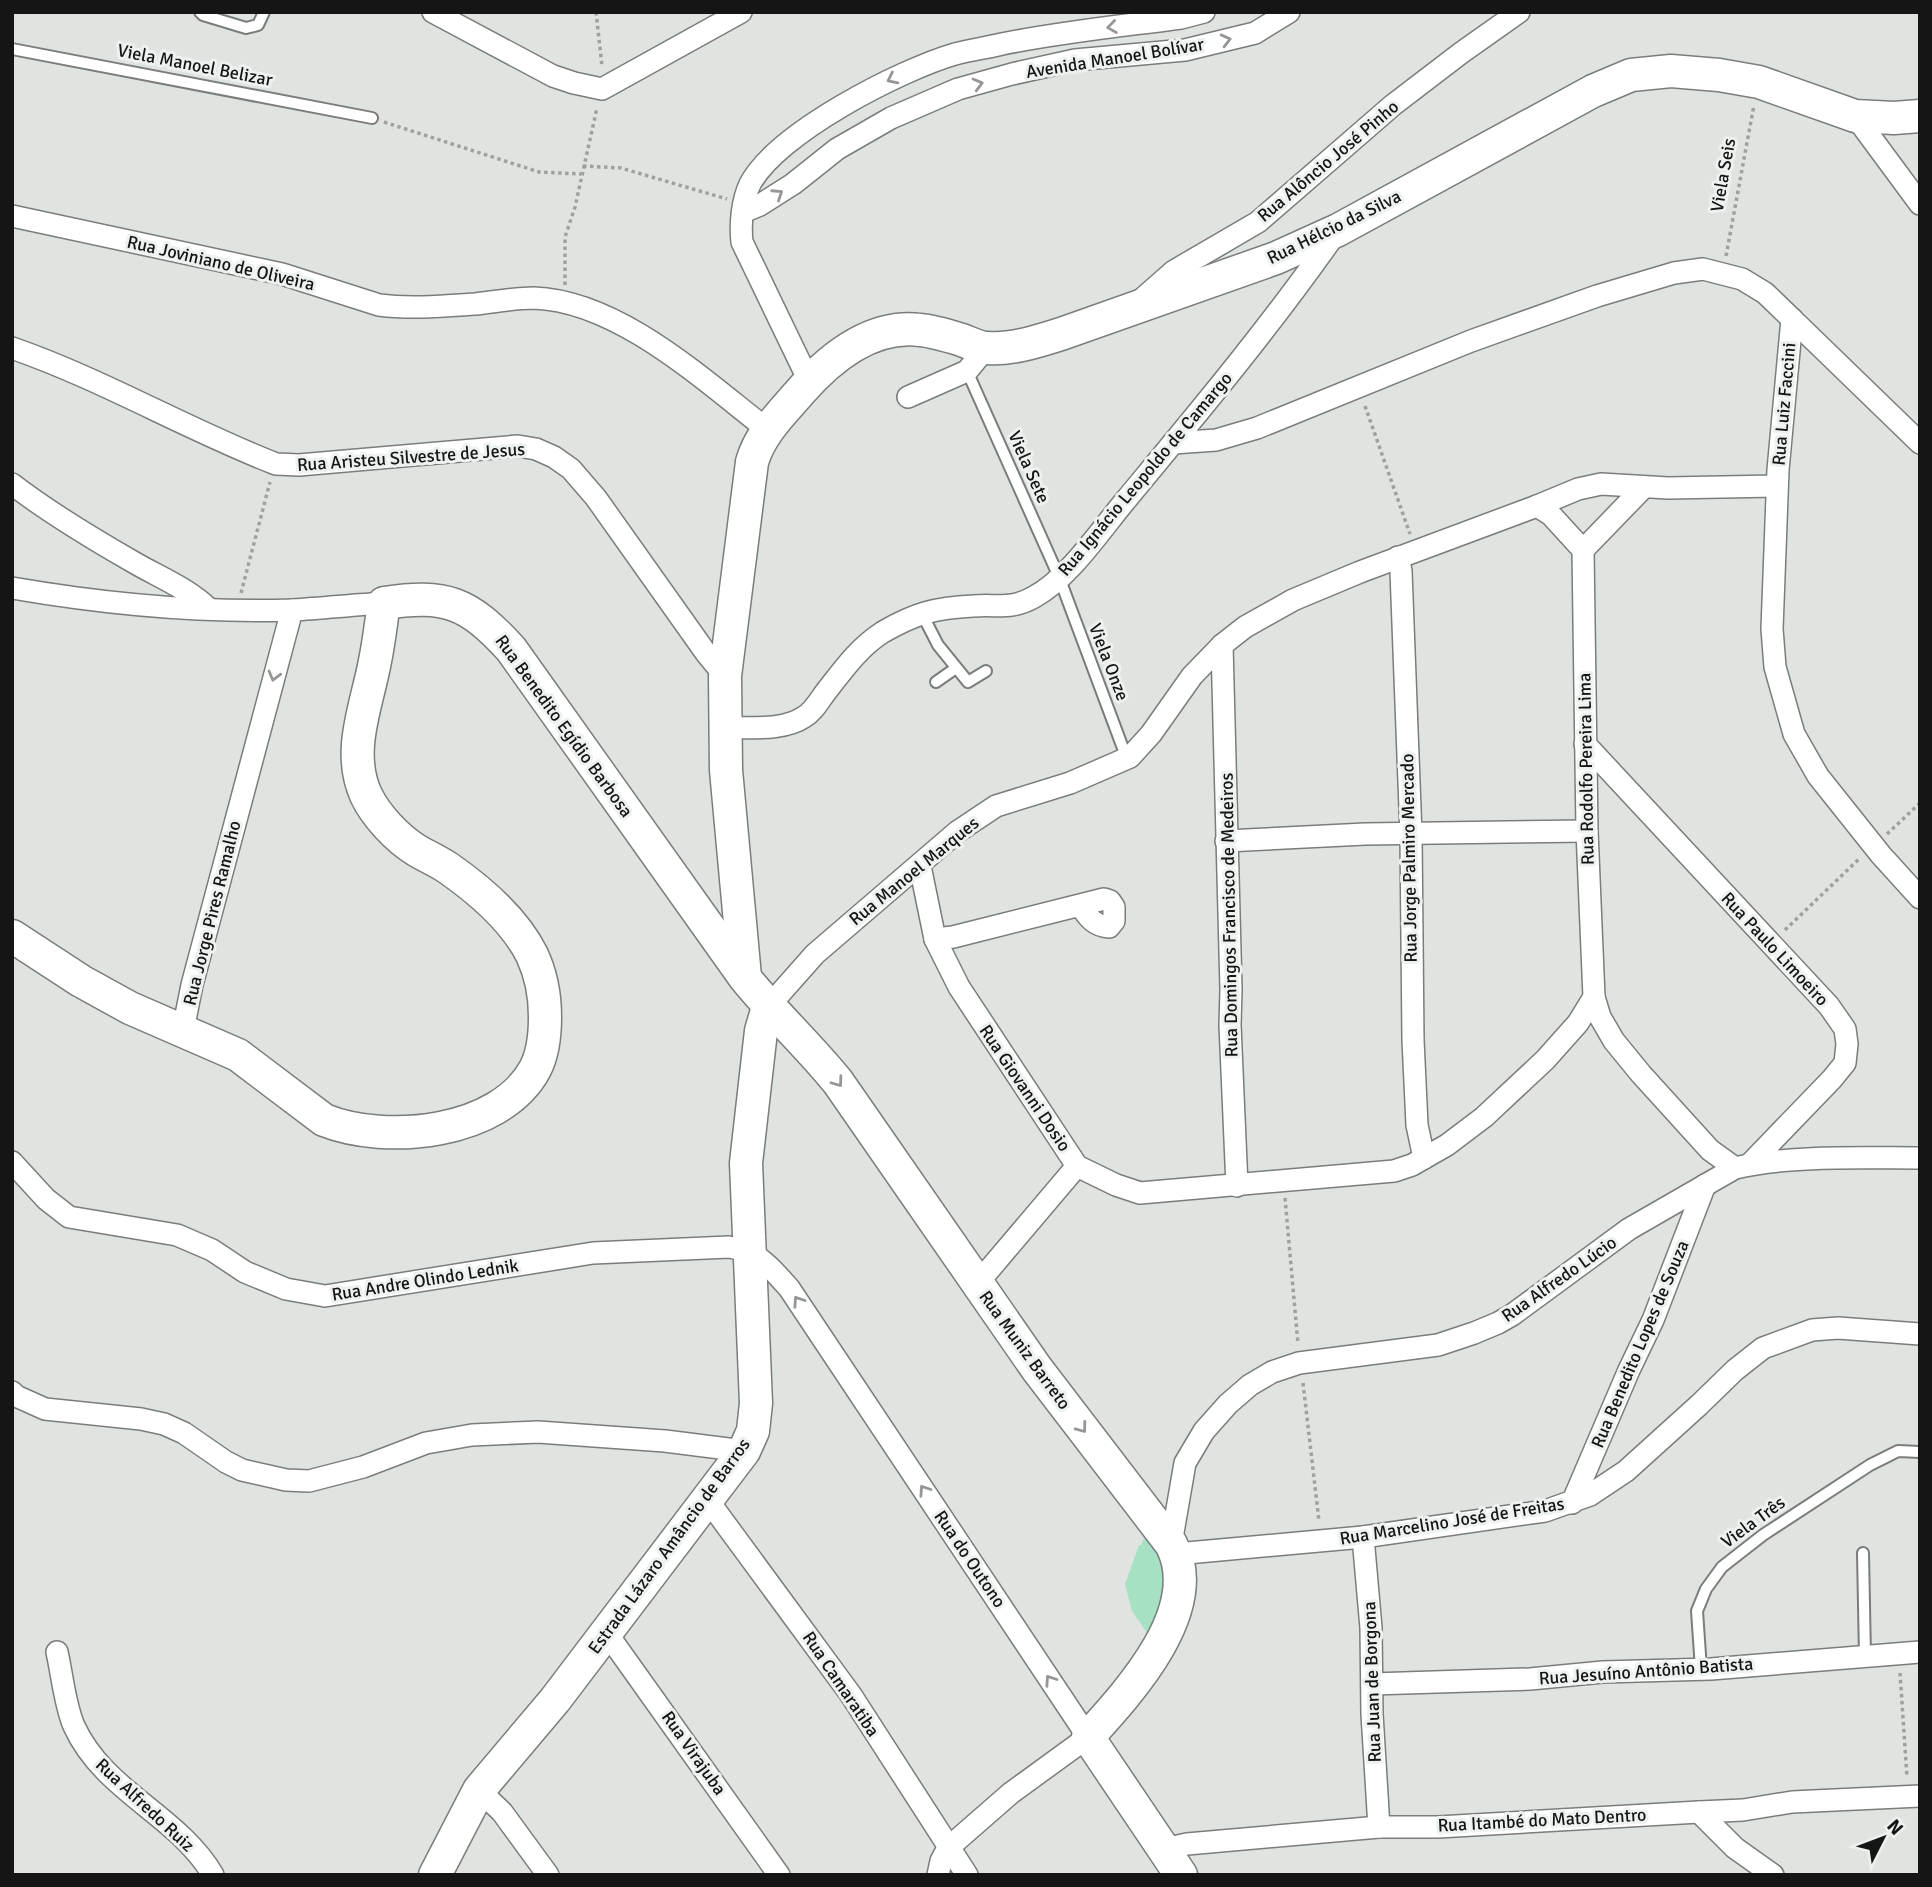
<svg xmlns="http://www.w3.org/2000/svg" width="1932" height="1887" viewBox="0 0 1932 1887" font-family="Signika,sans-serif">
<rect width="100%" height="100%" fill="#dfe4e1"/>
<path fill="#a6e1c3" d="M 1148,1528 C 1159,1554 1171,1580 1162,1609 C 1159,1617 1152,1626 1148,1634 L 1132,1611 L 1125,1584 L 1139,1545 L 1141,1545 Z"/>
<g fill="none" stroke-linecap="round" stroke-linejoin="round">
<g stroke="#7a7d7b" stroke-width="14">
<g id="lane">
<path d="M 200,12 L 203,15 L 246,28 L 258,25 L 264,12"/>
<path d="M 12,49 L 372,118"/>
<path d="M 967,371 L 1059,577 L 1127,759"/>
<path d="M 921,612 L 938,645 L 968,682 L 986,671"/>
<path d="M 936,682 L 956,668"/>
<path d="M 1863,1553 L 1865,1657"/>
<path d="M 1701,1669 L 1697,1611 L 1706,1589 L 1722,1567 L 1763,1535 L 1870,1465 L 1898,1451 L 1920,1452"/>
</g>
</g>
<g stroke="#7a7d7b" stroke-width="24">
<g id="street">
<path d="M 433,12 L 553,76 L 574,83 L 602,89 L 741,12"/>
<path d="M 1855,116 L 1920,204"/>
<path d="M 743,212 L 760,205 L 793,184 L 837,149 L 891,118 L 958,89 L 1012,74 L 1075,60 L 1185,50 L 1255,33 L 1289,12"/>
<path d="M 12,216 L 282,274 L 379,305 C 411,309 444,306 475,304 C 495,302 514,298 534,298 C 619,301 703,380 768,430"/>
<path d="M 1141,300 L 1174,271 L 1258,222 L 1393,105 L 1461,53 L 1519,12"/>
<path d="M 1792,319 L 1920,443"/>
<path d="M 12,348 C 104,380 186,429 276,464 L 299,465 L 518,446 L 536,449 L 554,457 L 571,469 L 596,498 L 706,653 L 725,676"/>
<path d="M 809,381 L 742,242 C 740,224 742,201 750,184 C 777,133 900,70 955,54 C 970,50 986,48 1002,44 C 1061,32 1121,26 1181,18 L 1204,12"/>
<path d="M 908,397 L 967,371 L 986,348"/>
<path d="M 1173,443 L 1216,440 L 1257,428 L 1471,341 L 1597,296 L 1674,273 L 1703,269 L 1742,279 L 1765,293 L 1792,319 L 1778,470 L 1772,629 L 1775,667 L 1794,734 L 1818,776 L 1881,855 L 1920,898"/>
<path d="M 12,484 C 51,514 93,539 135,563 C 161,578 187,588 209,609"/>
<path d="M 1537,506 L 1578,489 L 1601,484 L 1668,488 L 1777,486"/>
<path d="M 1583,550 L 1644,487"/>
<path d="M 1398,557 L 1401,571 L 1411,835 L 1413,1040 L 1417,1125 L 1424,1158"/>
<path d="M 12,588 C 105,604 199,613 293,610 C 323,608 354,605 384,603"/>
<path d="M 1222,645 L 1231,990 L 1230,1025 L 1237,1186"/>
<path d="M 726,728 C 750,727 783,731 804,717 C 813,712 819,701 825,693 C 843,670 858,648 883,632 C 916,613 935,608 973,606 C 998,604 1011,610 1034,597 C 1069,578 1100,531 1125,501 C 1197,414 1270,327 1335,234"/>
<path d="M 1585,744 L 1829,1006 L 1845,1029 L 1847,1044 L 1845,1063 L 1832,1079 L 1750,1164"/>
<path d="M 1226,841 L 1365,834 L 1587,831"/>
<path d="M 920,866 L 935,939 L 959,987 L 1077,1166 L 977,1284"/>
<path d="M 935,939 L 953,937 L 1104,899 L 1110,901 L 1114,907 L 1114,921 L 1109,927 C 1095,926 1088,918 1081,906"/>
<path d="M 1594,997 L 1600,1017 L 1614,1041 L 1641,1074 L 1710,1150 L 1735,1168"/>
<path d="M 768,1007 L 815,954 L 957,832 L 996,806 L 1070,783 L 1130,757 L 1151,734 L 1192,676 L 1222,645 L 1245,627 L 1293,600 L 1360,572 L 1537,506 L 1551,515 L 1583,550 L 1587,831 L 1594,997 L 1578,1023 L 1545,1060 L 1484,1117 L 1447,1145 L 1412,1165 L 1394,1171 L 1140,1193 L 1116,1185 L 1077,1166"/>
<path d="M 183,1030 L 192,985 L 292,610"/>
<path d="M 12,1162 L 46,1199 L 69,1217 L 177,1235 L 212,1250 L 245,1272 L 286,1289 L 325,1296 L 593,1253 L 729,1247 C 759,1252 769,1266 789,1288 L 1088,1737 L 1011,1793 L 948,1848 L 941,1861 L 938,1875"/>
<path d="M 12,1392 L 16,1396 L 45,1409 L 141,1419 L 164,1424 L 184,1433 L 226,1462 L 242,1470 L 286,1480 L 309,1481 L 363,1467 L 426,1443 L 472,1435 L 538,1432 L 665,1441 L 744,1451"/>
<path d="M 707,1499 L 851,1695 L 967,1875"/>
<path d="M 1572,1503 L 1629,1370 L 1653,1320 L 1705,1185"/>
<path d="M 1363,1537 L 1371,1628 L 1372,1714 L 1379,1827"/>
<path d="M 1171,1544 L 1185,1463 L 1204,1431 L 1228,1404 L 1250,1385 L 1272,1372 L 1299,1363 L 1438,1345 L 1474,1333 L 1498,1323 L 1512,1315 L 1629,1229 L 1735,1168 C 1789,1155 1863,1158 1920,1158"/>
<path d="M 1176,1554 L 1363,1537 L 1545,1511 L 1590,1495 L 1626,1471 L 1699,1405 L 1735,1370 L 1763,1348 L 1812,1330 L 1838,1328 L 1920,1334"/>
<path d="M 606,1632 L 779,1875"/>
<path d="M 57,1652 C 62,1674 65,1706 74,1726 C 104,1792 178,1815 213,1875"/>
<path d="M 1372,1684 L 1530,1679 L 1603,1672 L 1711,1669 L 1920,1652"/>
<path d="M 479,1790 L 502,1812 L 548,1875"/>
<path d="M 1699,1812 L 1735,1848 L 1773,1875"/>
<path d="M 1164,1849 L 1187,1844 L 1379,1827 L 1438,1827 L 1699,1812 L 1743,1810 L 1792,1802 L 1920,1796"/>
</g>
</g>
<g stroke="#7a7d7b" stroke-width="35">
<g id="secondary">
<path d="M 12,936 L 81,981 L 130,1008 L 238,1055 L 324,1120 C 386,1145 500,1134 535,1069 C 543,1054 545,1033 545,1017 C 545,996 541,974 532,955 C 514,919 481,891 448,868 C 438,861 426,856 416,850 C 397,838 376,816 366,795 C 346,751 367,705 375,661 C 379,642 381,622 384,603 C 446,594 468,602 511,649 L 745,978 C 775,1015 809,1046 838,1082 L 1037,1369 L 1171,1544 C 1206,1609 1129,1692 1088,1737 L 1181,1875"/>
<path d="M 745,977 L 726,770 L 725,676 L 752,462 C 760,434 781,414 800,392 C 830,358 872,324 920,330 C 933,331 949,336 962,340 C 970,343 979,348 987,348 C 1012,350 1038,341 1061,334 L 1276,258 L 1338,230 L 1593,91 L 1631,75 L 1671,71 L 1719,75 L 1759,82 L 1855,116 L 1894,118 L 1920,116"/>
<path d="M 435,1875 L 479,1790 L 555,1700 L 744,1451 L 753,1431 L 756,1403 L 746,1163 L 761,1031 L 768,1007"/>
</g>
</g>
<g stroke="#9ea29f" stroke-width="3.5" stroke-dasharray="3.5 3.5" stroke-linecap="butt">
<path d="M 596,12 L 602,66"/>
<path d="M 384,122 L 539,172 L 581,174"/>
<path d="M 583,166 L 621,168 L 727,199"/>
<path d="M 1726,256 L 1754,105"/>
<path d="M 565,285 L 565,237 L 575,207 L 597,108"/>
<path d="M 1365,406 L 1410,534"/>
<path d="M 241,593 L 270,482"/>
<path d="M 1887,834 L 1920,803"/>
<path d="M 1785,930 L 1860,858"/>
<path d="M 1285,1198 L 1298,1344"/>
<path d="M 1303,1383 L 1319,1521"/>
<path d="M 1900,1673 L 1907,1777"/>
</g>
<use href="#lane" stroke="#fff" stroke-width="10"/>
<use href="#street" stroke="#fff" stroke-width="21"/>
<use href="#secondary" stroke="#fff" stroke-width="32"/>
</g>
<defs><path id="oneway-chevron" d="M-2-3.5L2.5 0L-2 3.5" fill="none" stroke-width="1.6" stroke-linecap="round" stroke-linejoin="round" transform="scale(1.75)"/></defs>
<g stroke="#959695">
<use href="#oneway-chevron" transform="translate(1112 27) rotate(172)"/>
<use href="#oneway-chevron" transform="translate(1226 40) rotate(-14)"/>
<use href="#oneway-chevron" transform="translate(892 79) rotate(154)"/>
<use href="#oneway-chevron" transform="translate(978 84) rotate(-15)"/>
<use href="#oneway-chevron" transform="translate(778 194) rotate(-33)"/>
<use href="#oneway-chevron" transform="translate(274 676) rotate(105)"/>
<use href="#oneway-chevron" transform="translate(838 1082) rotate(54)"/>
<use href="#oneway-chevron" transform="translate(798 1301) rotate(-124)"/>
<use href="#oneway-chevron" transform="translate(1082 1428) rotate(53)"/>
<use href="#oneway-chevron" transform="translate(924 1490) rotate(-124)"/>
<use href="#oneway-chevron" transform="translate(1050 1680) rotate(-124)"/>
</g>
<g text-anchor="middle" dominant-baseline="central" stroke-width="6" stroke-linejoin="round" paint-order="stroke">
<g font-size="18" fill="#141514" stroke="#edf1ef">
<text transform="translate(1115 58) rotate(-9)">Avenida Manoel Bolívar</text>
<text transform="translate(195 65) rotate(11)">Viela Manoel Belizar</text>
<text transform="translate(1328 161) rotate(-40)">Rua Alôncio José Pinho</text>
<text transform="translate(1723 175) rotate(-80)">Viela Seis</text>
<text transform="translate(1334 227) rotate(-26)">Rua Hélcio da Silva</text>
<text transform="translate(221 263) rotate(13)">Rua Joviniano de Oliveira</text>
<text transform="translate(1784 404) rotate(-85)">Rua Luiz Faccini</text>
<text transform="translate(411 457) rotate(-4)">Rua Aristeu Silvestre de Jesus</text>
<text transform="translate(1029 467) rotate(66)">Viela Sete</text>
<text transform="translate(1145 474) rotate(-50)">Rua Ignácio Leopoldo de Camargo</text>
<text transform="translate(1109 662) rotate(69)">Viela Onze</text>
<text transform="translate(564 726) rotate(54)">Rua Benedito Egídio Barbosa</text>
<text transform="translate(1586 769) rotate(-91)">Rua Rodolfo Pereira Lima</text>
<text transform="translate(1409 858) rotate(-91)">Rua Jorge Palmiro Mercado</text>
<text transform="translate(914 871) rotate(-39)">Rua Manoel Marques</text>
<text transform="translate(212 913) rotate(-76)">Rua Jorge Pires Ramalho</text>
<text transform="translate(1229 915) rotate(-91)">Rua Domingos Francisco de Medeiros</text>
<text transform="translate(1775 949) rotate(47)">Rua Paulo Limoeiro</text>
<text transform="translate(1025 1088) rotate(56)">Rua Giovanni Dosio</text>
<text transform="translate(1559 1279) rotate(-35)">Rua Alfredo Lúcio</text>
<text transform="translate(425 1280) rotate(-9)">Rua Andre Olindo Lednik</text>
<text transform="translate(1640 1344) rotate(-67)">Rua Benedito Lopes de Souza</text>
<text transform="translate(1025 1350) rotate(54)">Rua Muniz Barreto</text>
<text transform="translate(1452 1521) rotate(-9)">Rua Marcelino José de Freitas</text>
<text transform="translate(1753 1522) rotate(-36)">Viela Três</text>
<text transform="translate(669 1546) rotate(-54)">Estrada Lázaro Amâncio de Barros</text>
<text transform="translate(970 1559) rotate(56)">Rua do Outono</text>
<text transform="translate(1646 1671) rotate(-4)">Rua Jesuíno Antônio Batista</text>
<text transform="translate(1372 1682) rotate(-92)">Rua Juan de Borgona</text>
<text transform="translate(841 1684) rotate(56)">Rua Camaratiba</text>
<text transform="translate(694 1753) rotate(55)">Rua Virajuba</text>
<text transform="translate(145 1805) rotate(43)">Rua Alfredo Ruiz</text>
<text transform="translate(1542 1820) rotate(-3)">Rua Itambé do Mato Dentro</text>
</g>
</g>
<rect width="1932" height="1887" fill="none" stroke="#141514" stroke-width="28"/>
<g transform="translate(1883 1838) rotate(48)" stroke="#edf1ef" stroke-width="5" paint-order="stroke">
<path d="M0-5L12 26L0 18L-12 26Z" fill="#141514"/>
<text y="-10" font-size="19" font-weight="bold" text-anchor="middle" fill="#141514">N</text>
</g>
</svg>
